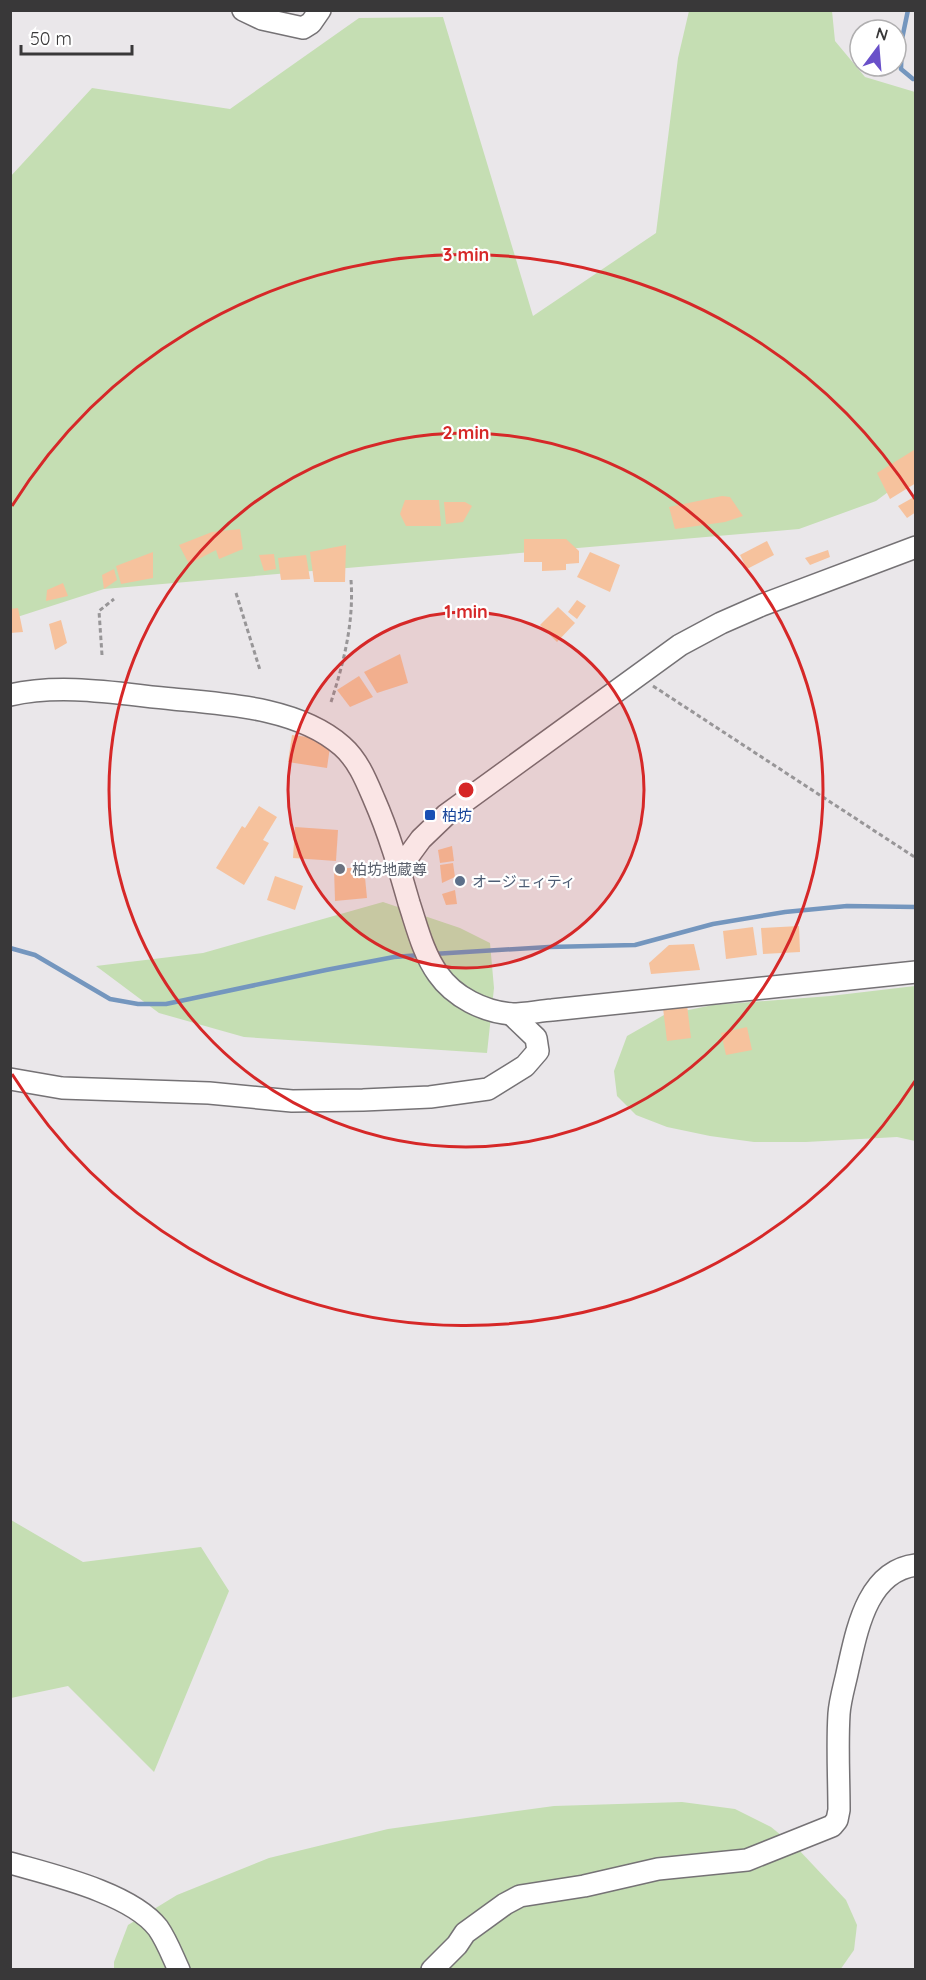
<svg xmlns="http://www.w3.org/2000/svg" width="926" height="1980" viewBox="0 0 926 1980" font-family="Quicksand,'Noto Sans JP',sans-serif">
<rect width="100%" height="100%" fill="#eae7ea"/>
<g fill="#c5deb3">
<path d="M 689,11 L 832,11 L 835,41 L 865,77 L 915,92 L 915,472 L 876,501 L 799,529 L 104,589 L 11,619 L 10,177 L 92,88 L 230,109 L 359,18 L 443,17 L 533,316 L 656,233 L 678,58 Z"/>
<path d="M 383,902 L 460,928 L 490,943 L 494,988 L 487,1053 L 244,1037 L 159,1013 L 96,966 L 203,953 Z"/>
<path d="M 915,986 L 915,1141 L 897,1137 L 806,1142 L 754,1142 L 710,1136 L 667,1127 L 636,1115 L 617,1096 L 614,1071 L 627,1036 L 664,1015 L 713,1005 L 830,996 Z"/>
<path d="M 11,1520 L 83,1562 L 201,1547 L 229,1591 L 154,1772 L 68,1686 L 11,1698 Z"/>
<path d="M 682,1802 L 735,1809 L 771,1827 L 798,1849 L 846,1900 L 857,1925 L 854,1950 L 840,1970 L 114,1970 L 114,1962 L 128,1925 L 177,1895 L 269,1858 L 388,1829 L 554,1806 Z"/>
</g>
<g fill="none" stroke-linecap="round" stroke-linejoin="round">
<g stroke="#7496be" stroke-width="4.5">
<path d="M 908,10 L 902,39 L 901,69 L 913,79 L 916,79"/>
<path d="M 10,948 L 35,955 L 110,999 L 138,1004 L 166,1004 L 326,970 L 394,957 L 421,955"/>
<path d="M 433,954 L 549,947 L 635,945 L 713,924 L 785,912 L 847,906 L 916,907"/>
</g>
</g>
<g fill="#f6c29d">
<path d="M 914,450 L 916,483 L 890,499 L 877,473 Z"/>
<path d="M 722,496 L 730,497 L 743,516 L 725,522 L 675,529 L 669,507 Z"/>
<path d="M 914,497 L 916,499 L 916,512 L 907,518 L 898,506 Z"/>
<path d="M 405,500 L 439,500 L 441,526 L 406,526 L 400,514 Z"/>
<path d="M 444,502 L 465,502 L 472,506 L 463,522 L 446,524 Z"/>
<path d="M 240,529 L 243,549 L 219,559 L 216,550 L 189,564 L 179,545 L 212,532 Z"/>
<path d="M 524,539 L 566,539 L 579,551 L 579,563 L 566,564 L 566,570 L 542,571 L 542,562 L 524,562 Z"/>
<path d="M 767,541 L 774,555 L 747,569 L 740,555 Z"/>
<path d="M 346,545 L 345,582 L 314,582 L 310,552 Z"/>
<path d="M 828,550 L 830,557 L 810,565 L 805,558 Z"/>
<path d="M 153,552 L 153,578 L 121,584 L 116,566 Z"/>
<path d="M 590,552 L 620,565 L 610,592 L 577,577 Z"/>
<path d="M 274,554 L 276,569 L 264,571 L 259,555 Z"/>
<path d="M 306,555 L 310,579 L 281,580 L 278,558 Z"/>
<path d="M 114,569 L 117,580 L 104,589 L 102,575 Z"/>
<path d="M 63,583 L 68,596 L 46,601 L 47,590 Z"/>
<path d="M 577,600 L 586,606 L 577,619 L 568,612 Z"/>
<path d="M 558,607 L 575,623 L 557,642 L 540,625 Z"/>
<path d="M 18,608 L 23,632 L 10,633 L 10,609 Z"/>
<path d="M 61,620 L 67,643 L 55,650 L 49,624 Z"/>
<path d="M 400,654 L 408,683 L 377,693 L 364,672 Z"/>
<path d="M 359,676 L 373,697 L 350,707 L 337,690 Z"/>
<path d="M 292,735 L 331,740 L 327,768 L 288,762 Z"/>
<path d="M 259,806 L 277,817 L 263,840 L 269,843 L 244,885 L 216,868 L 242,826 L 245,828 Z"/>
<path d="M 295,827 L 338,830 L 336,861 L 293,858 Z"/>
<path d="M 452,846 L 454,861 L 440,863 L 438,850 Z"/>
<path d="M 453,863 L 455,877 L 442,883 L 440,865 Z"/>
<path d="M 364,867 L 367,898 L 335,901 L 334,869 Z"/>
<path d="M 275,876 L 303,886 L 295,910 L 267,900 Z"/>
<path d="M 455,890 L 457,904 L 446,905 L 442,894 Z"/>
<path d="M 799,926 L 800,952 L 763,954 L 761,928 Z"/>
<path d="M 753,927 L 757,955 L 726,959 L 723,931 Z"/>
<path d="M 694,944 L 700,970 L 651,974 L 649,963 L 669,945 Z"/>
<path d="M 687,1005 L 691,1038 L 667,1041 L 663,1008 Z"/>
<path d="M 747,1027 L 752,1050 L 726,1055 L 721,1033 Z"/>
</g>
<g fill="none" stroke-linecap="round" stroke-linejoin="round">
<g stroke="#757275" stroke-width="24">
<g id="minor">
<path d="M 243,10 L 262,19 L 303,28 L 311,23 L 320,10"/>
<path d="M 10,695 C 63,683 120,694 173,699 C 227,704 299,708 342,746 C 358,760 366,780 374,799 C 389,833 399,868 409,903 C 417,927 423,953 438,974 C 454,997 484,1012 512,1014 C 525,1014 539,1011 552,1010 L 916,972"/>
<path d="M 399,869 L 421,839 L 446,815 L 680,645 L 721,623 L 762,605 L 916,547"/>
<path d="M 10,1079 L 62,1088 L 209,1093 L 292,1101 L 363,1100 L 430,1097 L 488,1089 L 525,1066 L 538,1051 L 536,1038 L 511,1014"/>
<path d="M 10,1863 C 52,1875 131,1893 158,1928 C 167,1941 172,1955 179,1970"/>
<path d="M 432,1970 L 457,1945 L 465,1933 L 505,1904 L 520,1896 L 584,1886 L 658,1869 L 747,1860 L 832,1826 L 837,1820 L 839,1810 C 839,1778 837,1746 839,1714 C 840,1699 845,1684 848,1669 C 857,1630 867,1571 916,1565"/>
</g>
</g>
<g stroke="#989698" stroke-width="3" stroke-dasharray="4.5 3" stroke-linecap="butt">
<path d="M 236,593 L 260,670"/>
<path d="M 102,655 L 99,611 L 114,599"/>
<path d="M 653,686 L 916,858"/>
<path d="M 331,702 C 344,662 354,622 351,580"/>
</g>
<use href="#minor" stroke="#fff" stroke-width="21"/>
</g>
<circle cx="466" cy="790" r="178" fill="#d62828" fill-opacity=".12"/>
<g fill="none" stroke="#d62828" stroke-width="3">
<circle cx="466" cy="790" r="178"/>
<circle cx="466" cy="790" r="357"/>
<path d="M915 1081A535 535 0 0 1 12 1074M12 506A535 535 0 0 1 915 499"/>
</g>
<rect fill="#1a4fb4" stroke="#fff" stroke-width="2" x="424" y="809" width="12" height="12" rx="3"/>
<circle fill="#6b7280" stroke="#fff" stroke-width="2" cx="340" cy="869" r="6"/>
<circle fill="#5c6f8a" stroke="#fff" stroke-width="2" cx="460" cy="881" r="6"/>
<g text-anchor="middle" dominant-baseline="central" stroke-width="4.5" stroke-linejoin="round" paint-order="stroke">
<g font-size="15" fill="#164399" stroke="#fff" text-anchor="start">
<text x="442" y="815">柏坊</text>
</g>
<g font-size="15" fill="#5b616d" stroke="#fff" text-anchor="start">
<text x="352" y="869">柏坊地蔵尊</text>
</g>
<g font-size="15" fill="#4e5e75" stroke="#fff" text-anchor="start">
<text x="472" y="881">オージェィティ</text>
</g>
</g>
<circle cx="466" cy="790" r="9" fill="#d62828" stroke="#fff" stroke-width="3"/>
<g font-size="18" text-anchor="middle" font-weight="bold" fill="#d62828" stroke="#fff" stroke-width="4.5" stroke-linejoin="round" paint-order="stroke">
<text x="466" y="261">3 min</text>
<text x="466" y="439">2 min</text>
<text x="466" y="618">1 min</text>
</g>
<rect width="926" height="1980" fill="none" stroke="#393839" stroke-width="24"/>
<g transform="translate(878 48) rotate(16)"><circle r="28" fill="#ffffff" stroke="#b0afb0" stroke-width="1.5"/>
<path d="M0-4.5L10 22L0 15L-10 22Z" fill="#6950c9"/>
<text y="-9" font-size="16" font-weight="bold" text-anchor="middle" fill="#393839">N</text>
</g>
<path d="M21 45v9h111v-9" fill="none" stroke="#393839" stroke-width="3"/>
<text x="30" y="45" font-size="18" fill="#393839" stroke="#ffffff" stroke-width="4.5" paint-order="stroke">50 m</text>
</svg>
